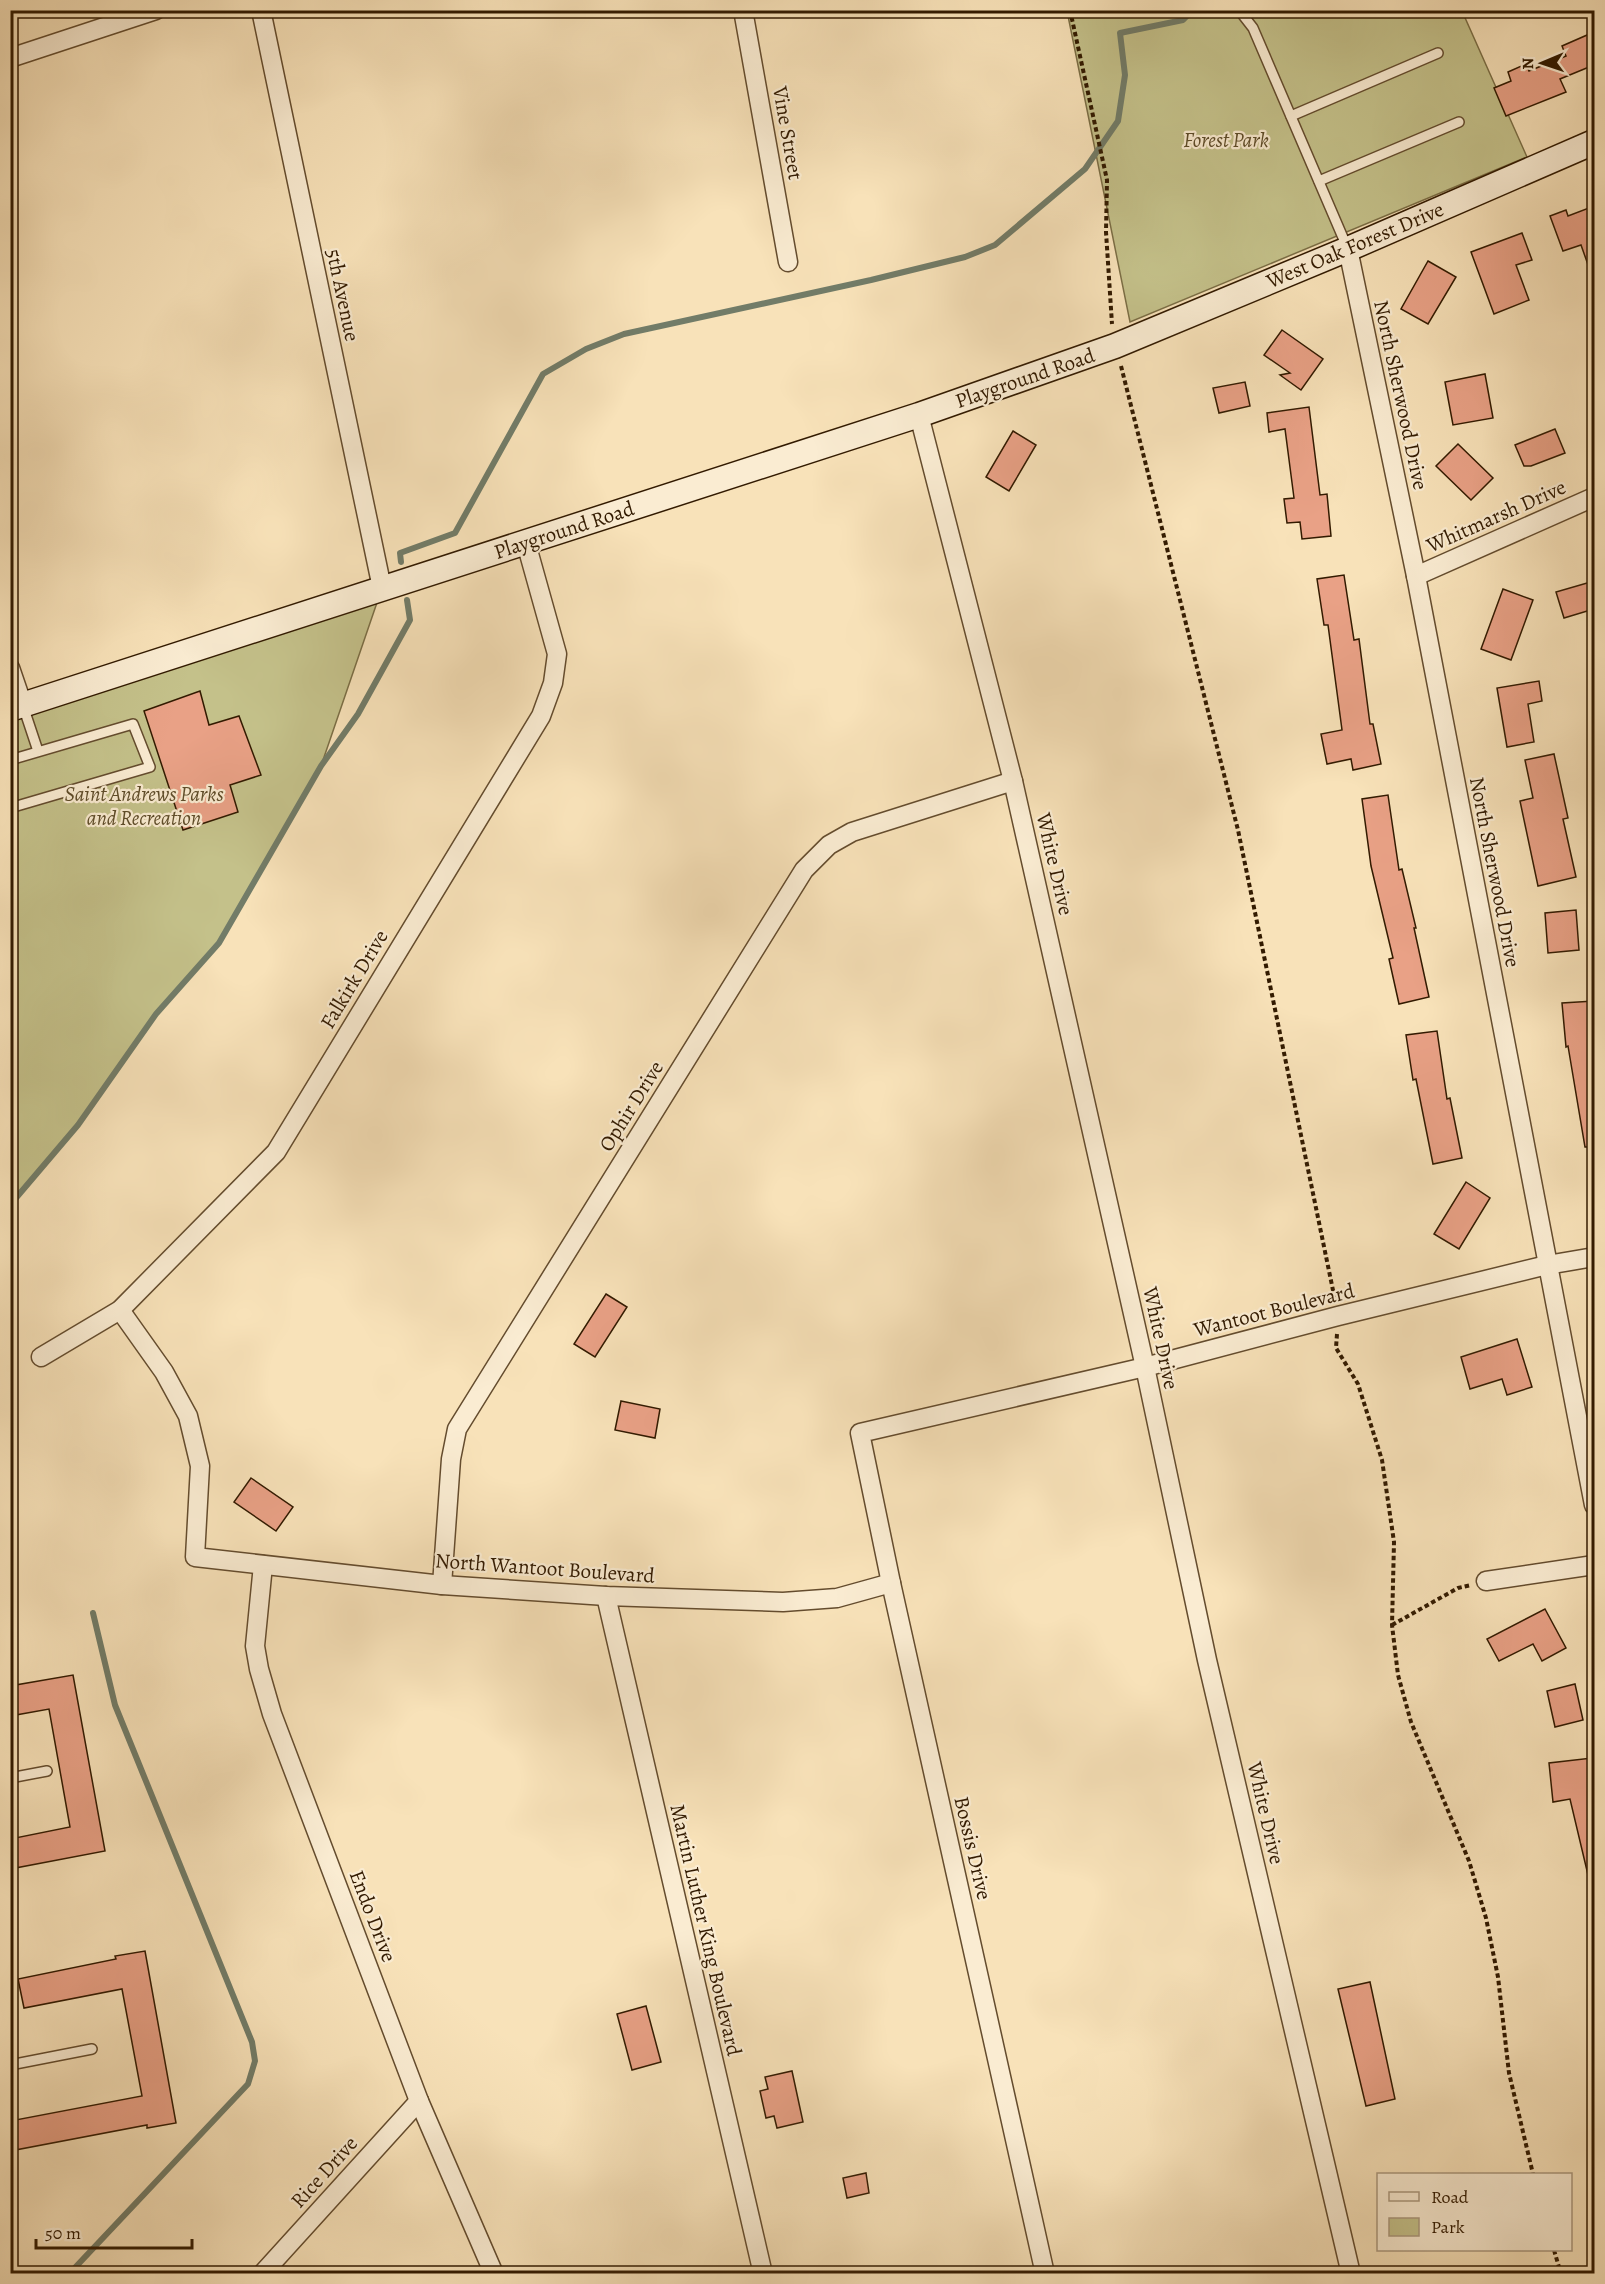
<svg xmlns="http://www.w3.org/2000/svg" width="1605" height="2284" viewBox="0 0 1605 2284" font-family="Alegreya,serif">
<rect width="100%" height="100%" fill="#f8e2b9"/>
<filter id="stains"><feTurbulence type="fractalNoise" baseFrequency=".00333" numOctaves="4"/><feColorMatrix values="0 0 0 0 .2 0 0 0 0 .09 0 0 0 0 .02 0 0 0 .5 -.17"/></filter>
<radialGradient id="worn" r=".72"><stop offset=".6" stop-color="#630" stop-opacity="0"/><stop offset="1" stop-color="#630" stop-opacity=".3"/></radialGradient>
<g fill="#c4c18a" stroke="#7b6e45" stroke-width="1.5">
<path d="M 1067,11 L 1462,11 L 1527,157 L 1130,322 Z"/>
<path d="M 382,588 L 321,766 L 219,943 L 156,1014 L 78,1125 L 11,1205 L 11,709 Z"/>
</g>
<g fill="none" stroke-linecap="round" stroke-linejoin="round">
<g stroke="#727c68" stroke-width="6">
<path d="M 401,562 L 400,553 L 455,533 L 543,374 L 586,349 L 624,334 L 871,280 L 965,257 L 995,245 L 1085,169 L 1118,121 L 1125,75 L 1120,33 L 1183,20 L 1193,10"/>
<path d="M 10,1205 L 78,1125 L 156,1014 L 219,943 L 321,766 L 358,714 L 410,620 L 407,600"/>
<path d="M 69,2274 L 248,2084 L 255,2061 L 252,2042 L 115,1705 L 93,1613"/>
</g>
</g>
<g fill="#e9a186" stroke="#321a00" stroke-width="1.5">
<path d="M 1594,32 L 1594,65 L 1560,79 L 1566,92 L 1506,116 L 1494,88 L 1511,81 L 1508,72 L 1526,64 L 1529,71 L 1566,56 L 1562,46 Z"/>
<path d="M 1594,206 L 1594,275 L 1592,276 L 1581,245 L 1563,251 L 1550,216 L 1566,210 L 1568,216 Z"/>
<path d="M 1522,233 L 1532,260 L 1516,265 L 1529,300 L 1494,314 L 1471,252 Z"/>
<path d="M 1428,261 L 1456,277 L 1428,324 L 1401,309 Z"/>
<path d="M 1282,330 L 1323,359 L 1301,390 L 1280,375 L 1290,373 L 1264,355 Z"/>
<path d="M 1485,374 L 1493,418 L 1453,425 L 1445,382 Z"/>
<path d="M 1245,382 L 1250,406 L 1219,413 L 1213,388 Z"/>
<path d="M 1309,407 L 1320,495 L 1327,494 L 1331,536 L 1302,539 L 1300,522 L 1287,523 L 1284,499 L 1294,498 L 1285,429 L 1269,432 L 1267,413 Z"/>
<path d="M 1555,429 L 1565,453 L 1531,466 L 1524,466 L 1515,445 Z"/>
<path d="M 1013,431 L 1036,445 L 1009,491 L 986,477 Z"/>
<path d="M 1458,444 L 1493,478 L 1471,500 L 1436,466 Z"/>
<path d="M 1344,575 L 1354,640 L 1359,639 L 1370,724 L 1373,724 L 1381,764 L 1353,770 L 1351,759 L 1327,764 L 1321,734 L 1342,730 L 1328,625 L 1324,625 L 1317,579 Z"/>
<path d="M 1594,581 L 1594,609 L 1564,618 L 1556,592 Z"/>
<path d="M 1503,589 L 1533,600 L 1511,660 L 1481,649 Z"/>
<path d="M 1539,681 L 1542,701 L 1528,704 L 1534,742 L 1507,747 L 1497,688 Z"/>
<path d="M 200,691 L 209,725 L 239,716 L 261,775 L 230,785 L 238,812 L 183,830 L 144,711 Z"/>
<path d="M 1554,754 L 1568,818 L 1563,819 L 1576,877 L 1538,886 L 1520,801 L 1533,798 L 1525,760 Z"/>
<path d="M 1388,795 L 1399,870 L 1402,869 L 1416,928 L 1414,928 L 1429,997 L 1399,1004 L 1389,959 L 1393,958 L 1371,866 L 1362,799 Z"/>
<path d="M 1576,910 L 1579,950 L 1548,953 L 1545,913 Z"/>
<path d="M 1594,1001 L 1594,1147 L 1585,1147 L 1568,1046 L 1566,1047 L 1562,1003 Z"/>
<path d="M 1437,1031 L 1447,1099 L 1450,1098 L 1462,1158 L 1433,1164 L 1416,1079 L 1413,1080 L 1406,1035 Z"/>
<path d="M 1466,1182 L 1490,1198 L 1459,1249 L 1434,1234 Z"/>
<path d="M 606,1294 L 627,1307 L 595,1357 L 574,1344 Z"/>
<path d="M 1517,1339 L 1532,1387 L 1507,1395 L 1502,1379 L 1470,1389 L 1461,1357 Z"/>
<path d="M 621,1401 L 660,1409 L 655,1438 L 615,1430 Z"/>
<path d="M 251,1478 L 293,1507 L 276,1531 L 234,1502 Z"/>
<path d="M 1545,1609 L 1566,1648 L 1542,1661 L 1533,1644 L 1499,1661 L 1487,1639 Z"/>
<path d="M 73,1675 L 105,1851 L 10,1869 L 10,1839 L 70,1827 L 49,1709 L 10,1716 L 10,1686 Z"/>
<path d="M 1575,1684 L 1583,1720 L 1555,1727 L 1547,1691 Z"/>
<path d="M 1592,1758 L 1594,1779 L 1594,1875 L 1588,1875 L 1570,1799 L 1553,1802 L 1549,1763 Z"/>
<path d="M 145,1951 L 176,2123 L 147,2128 L 147,2125 L 10,2151 L 10,2121 L 142,2096 L 122,1989 L 24,2008 L 18,1979 L 116,1959 L 115,1956 Z"/>
<path d="M 1370,1982 L 1395,2099 L 1366,2106 L 1338,1989 Z"/>
<path d="M 646,2006 L 661,2062 L 632,2070 L 617,2014 Z"/>
<path d="M 792,2071 L 803,2122 L 777,2128 L 774,2116 L 766,2118 L 760,2091 L 768,2089 L 765,2077 Z"/>
<path d="M 866,2173 L 869,2193 L 847,2198 L 843,2178 Z"/>
</g>
<g fill="none" stroke-linecap="round" stroke-linejoin="round">
<g stroke="#644c2e" stroke-width="12">
<g id="lane">
<path d="M 1239,10 L 1253,28 L 1347,247"/>
<path d="M 1291,116 L 1438,53"/>
<path d="M 1319,181 L 1459,122"/>
<path d="M 23,706 L 38,751"/>
<path d="M 10,760 L 133,724 L 150,767 L 10,808"/>
<path d="M 10,1778 L 47,1771"/>
<path d="M 10,2065 L 92,2049"/>
</g>
</g>
<g stroke="#644c2e" stroke-width="21">
<g id="street">
<path d="M 261,10 L 382,588"/>
<path d="M 743,10 L 788,262"/>
<path d="M 10,58 L 156,10"/>
<path d="M 1348,249 L 1416,576 L 1594,1505"/>
<path d="M 919,415 L 1013,781 L 1145,1367 L 1207,1660 L 1351,2274"/>
<path d="M 1416,576 L 1594,497"/>
<path d="M 10,668 L 23,706"/>
<path d="M 120,1310 L 164,1372 L 188,1416 L 200,1466 L 195,1557 L 442,1585 L 606,1596 L 783,1602 L 837,1598 L 891,1583"/>
<path d="M 41,1357 L 120,1310 L 276,1152 L 541,716 L 553,683 L 557,654 L 526,543"/>
<path d="M 263,1565 L 255,1646 L 259,1669 L 272,1714 L 419,2101 L 494,2274"/>
<path d="M 1486,1581 L 1594,1565"/>
<path d="M 442,1585 L 451,1459 L 457,1429 L 804,870 L 829,845 L 852,832 L 1013,781"/>
<path d="M 606,1596 L 763,2274"/>
<path d="M 262,2274 L 419,2101"/>
<path d="M 1045,2274 L 891,1583 L 860,1433 L 1145,1367 L 1338,1316 L 1547,1265 L 1594,1257"/>
</g>
</g>
<g stroke="#321a00" stroke-width="27">
<path id="secondary" d="M 10,709 L 919,415 L 1115,346 L 1348,249 L 1594,142"/>
</g>
<g stroke="#321a00" stroke-width="4" stroke-dasharray="4.5 3" stroke-linecap="butt">
<path d="M 1070,10 L 1107,180 L 1106,232 L 1112,324"/>
<path d="M 1121,366 L 1238,830 L 1335,1300"/>
<path d="M 1337,1334 L 1336,1348 L 1358,1384 L 1382,1460 L 1394,1542 L 1392,1625 L 1398,1675 L 1411,1722 L 1469,1861 L 1486,1918 L 1498,1977 L 1509,2073 L 1533,2174"/>
<path d="M 1392,1625 L 1458,1588 L 1471,1585"/>
<path d="M 1554,2250 L 1561,2274"/>
</g>
<use href="#lane" stroke="#faecd2" stroke-width="9"/>
<use href="#street" stroke="#faecd2" stroke-width="18"/>
<use href="#secondary" stroke="#faecd2" stroke-width="24"/>
</g>
<g text-anchor="middle" dominant-baseline="central" stroke-width="4.5" stroke-linejoin="round" paint-order="stroke">
<g font-size="21" fill="#321a00" stroke="#faecd2">
<text transform="translate(788 133) rotate(80)">Vine Street</text>
<text transform="translate(1355 245) rotate(-23)">West Oak Forest Drive</text>
<text transform="translate(343 295) rotate(78)">5th Avenue</text>
<text transform="translate(1025 378) rotate(-19)">Playground Road</text>
<text transform="translate(1401 395) rotate(78)">North Sherwood Drive</text>
<text transform="translate(1496 516) rotate(-24)">Whitmarsh Drive</text>
<text transform="translate(564 530) rotate(-18)">Playground Road</text>
<text transform="translate(1055 864) rotate(77)">White Drive</text>
<text transform="translate(1495 872) rotate(79)">North Sherwood Drive</text>
<text transform="translate(354 979) rotate(-59)">Falkirk Drive</text>
<text transform="translate(631 1106) rotate(-58)">Ophir Drive</text>
<text transform="translate(1274 1310) rotate(-14)">Wantoot Boulevard</text>
<text transform="translate(1161 1338) rotate(78)">White Drive</text>
<text transform="translate(545 1568) rotate(4)">North Wantoot Boulevard</text>
<text transform="translate(1266 1813) rotate(77)">White Drive</text>
<text transform="translate(973 1848) rotate(77)">Bossis Drive</text>
<text transform="translate(373 1916) rotate(69)">Endo Drive</text>
<text transform="translate(706 1930) rotate(77)">Martin Luther King Boulevard</text>
<text transform="translate(324 2172) rotate(-48)">Rice Drive</text>
</g>
<g font-size="21" font-style="italic" fill="#5e4c29" stroke="#faecd2">
<text x="1226" y="140">Forest Park</text>
<text x="144" y="794">Saint Andrews Parks<tspan x="144" dy="24">and Recreation</tspan></text>
</g>
</g>
<rect width="1605" height="2284" fill="none" stroke="#f8e2b9" stroke-width="36"/>
<rect x="12" y="12" width="1581" height="2260" fill="none" stroke="#321a00" stroke-width="3"/>
<rect x="18" y="18" width="1569" height="2248" fill="none" stroke="#321a00" stroke-width="1.5"/>
<rect x="1377" y="2173" width="195" height="78" fill="#faecd2" stroke="#aa987e" stroke-width="1.5"/>
<rect x="1389" y="2192" width="30" height="9" fill="#faecd2" stroke="#aa987e" stroke-width="1.5"/>
<text x="1431" y="2203" font-size="18" fill="#321a00">Road</text>
<rect x="1389" y="2218" width="30" height="18" fill="#c4c18a" stroke="#aa987e" stroke-width="1.5"/>
<text x="1431" y="2233" font-size="18" fill="#321a00">Park</text>
<g transform="translate(1542 63) rotate(268)" stroke="#faecd2" stroke-width="4.5" paint-order="stroke">
<path d="M0-4.5L10 22L0 15L-10 22Z" fill="#321a00"/>
<text y="-9" font-size="16" font-weight="bold" text-anchor="middle" fill="#321a00">N</text>
</g>
<path d="M36 2239v9h156v-9" fill="none" stroke="#321a00" stroke-width="3"/>
<text x="45" y="2239" font-size="18" fill="#321a00" stroke="#faecd2" stroke-width="4.5" paint-order="stroke">50 m</text>
<rect width="100%" height="100%" filter="url(#stains)"/>
<rect width="100%" height="100%" fill="url(#worn)"/>
</svg>
